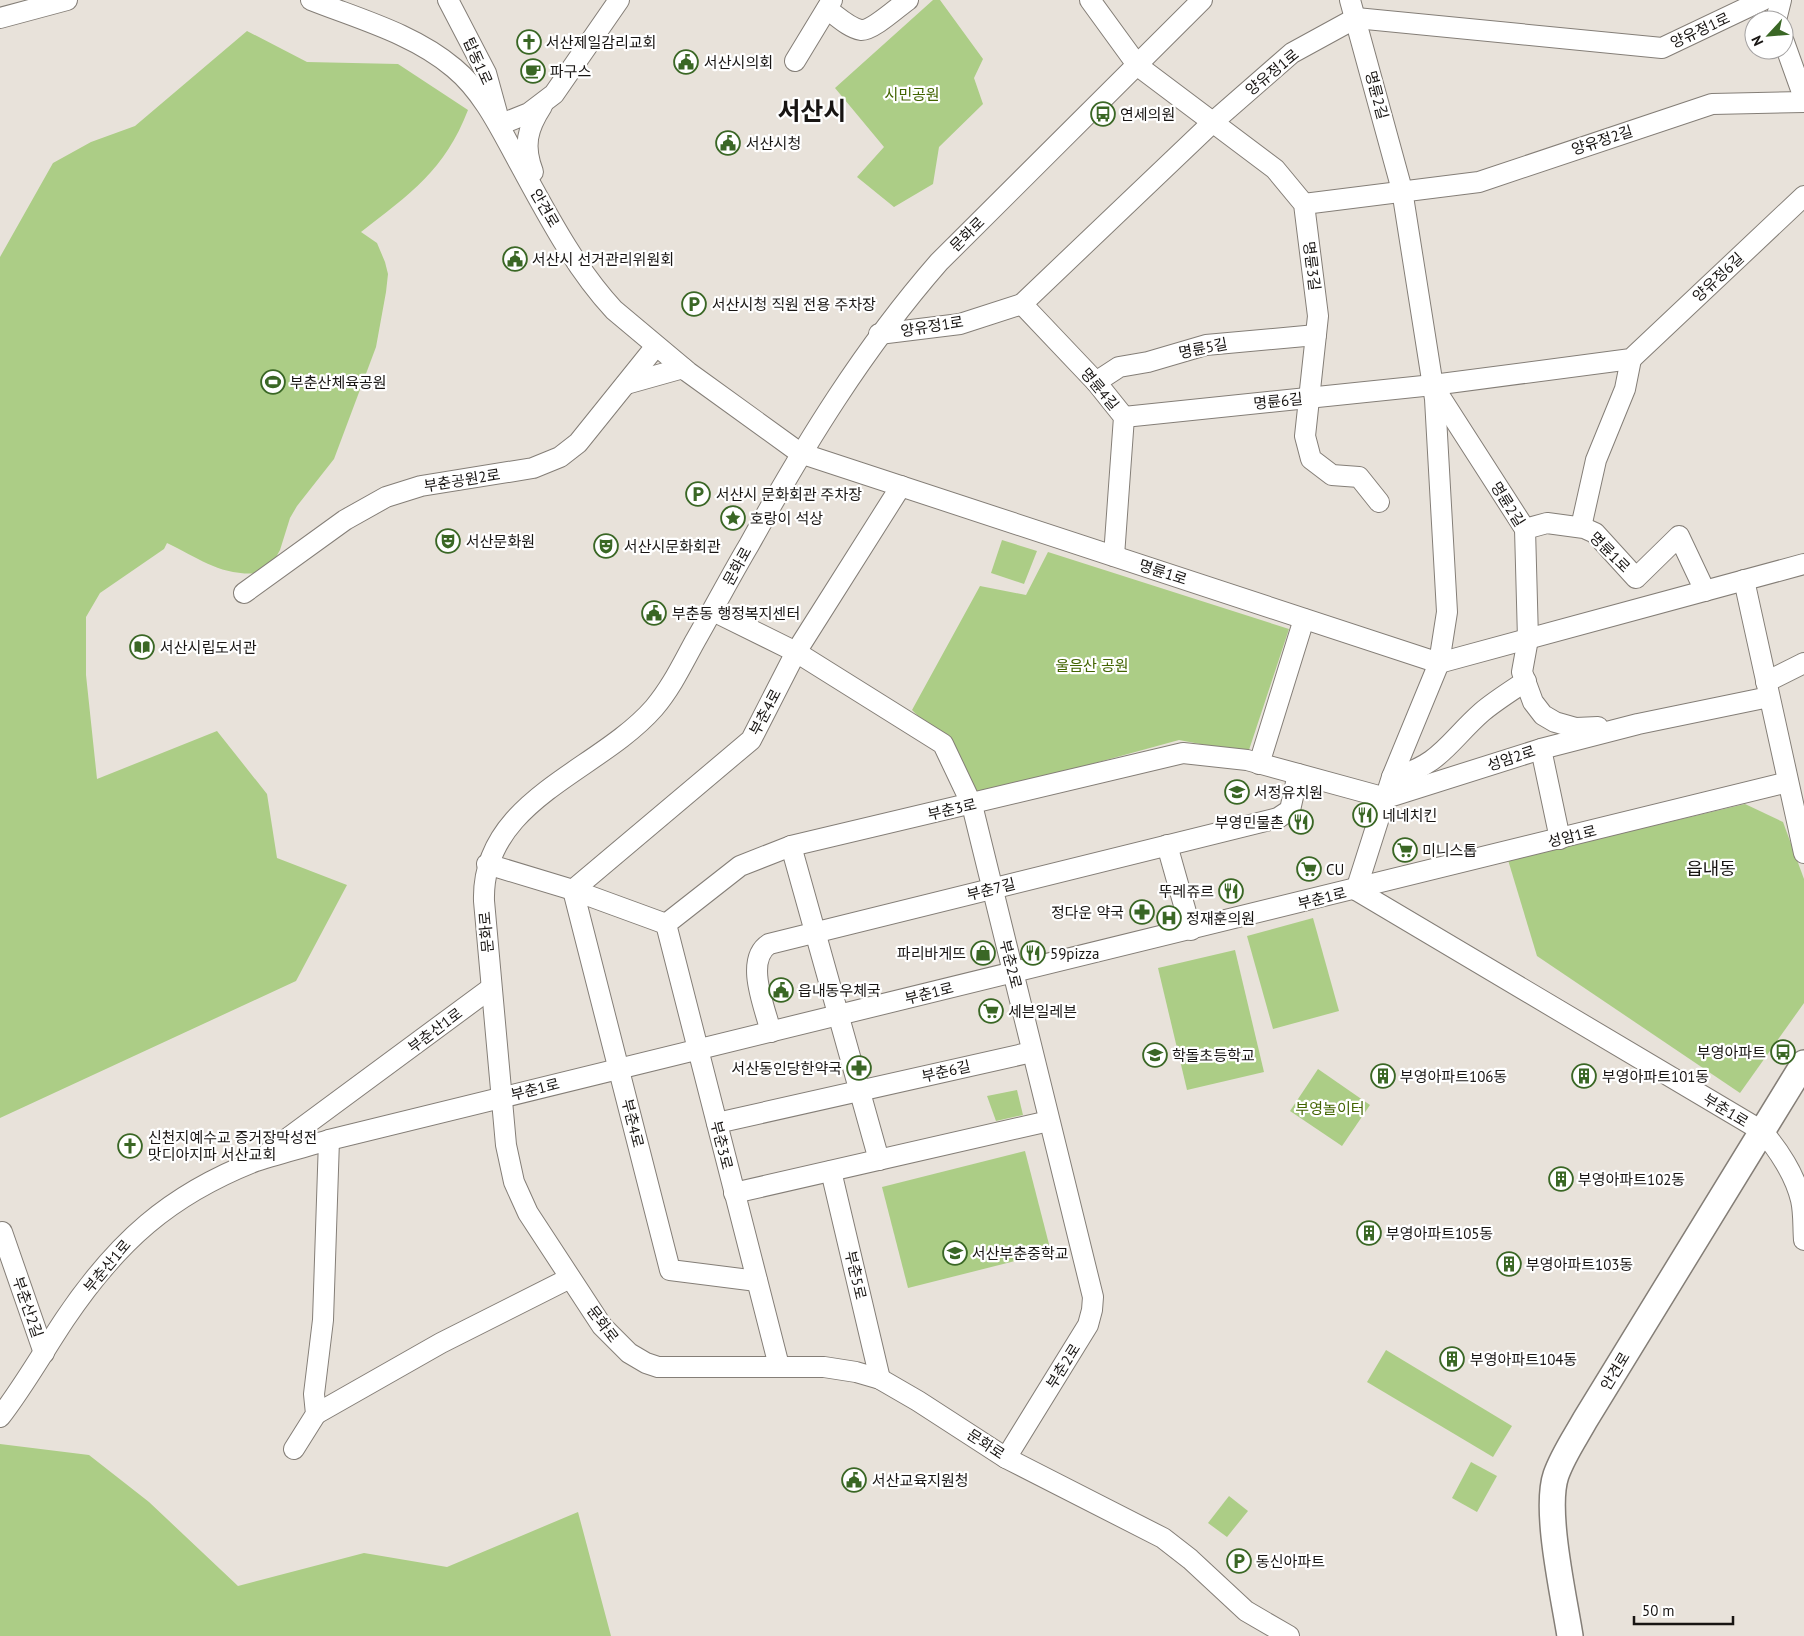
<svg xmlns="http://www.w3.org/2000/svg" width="1804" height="1636" viewBox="0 0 1804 1636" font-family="'PT Sans','Noto Sans KR',sans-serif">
<rect width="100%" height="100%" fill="#e8e2da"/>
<g fill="#accd86">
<path d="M 933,0 L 940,0 L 983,59 L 974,78 L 983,104 L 939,147 L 933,184 L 894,207 L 857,177 L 884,147 L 835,88 Z"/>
<path d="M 247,31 L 307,62 L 398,64 L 468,110 C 445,170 410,194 361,232 L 377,243 L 385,262 L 388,274 L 386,292 L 376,347 L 334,459 L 297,506 L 290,518 L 280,550 L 275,559 L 262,573 C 221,577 201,559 167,543 L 164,549 L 100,593 L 86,617 L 86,675 L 97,779 L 217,731 L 267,794 L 277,858 L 347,885 L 296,981 L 0,1118 L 0,257 L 53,163 L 91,142 L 135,126 Z"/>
<path d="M 1002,540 L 1037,551 L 1024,584 L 991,573 Z"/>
<path d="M 1048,552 L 1289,629 L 1248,753 L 1179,740 L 971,797 L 949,747 L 912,710 L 980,586 L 1026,595 Z"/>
<path d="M 1745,804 L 1783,822 L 1804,879 L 1804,1003 L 1740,1093 L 1537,956 L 1508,860 Z"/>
<path d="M 1313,918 L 1339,1011 L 1273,1029 L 1247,936 Z"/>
<path d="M 1235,950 L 1264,1072 L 1187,1090 L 1158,968 Z"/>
<path d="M 1318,1069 L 1370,1105 L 1342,1146 L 1290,1111 Z"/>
<path d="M 1017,1090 L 1023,1115 L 996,1121 L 987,1096 Z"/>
<path d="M 1025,1151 L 1051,1252 L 908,1288 L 882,1187 Z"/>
<path d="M 1386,1350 L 1512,1426 L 1493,1457 L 1367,1382 Z"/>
<path d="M 0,1444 L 89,1455 L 149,1502 L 238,1586 L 364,1553 L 447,1567 L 578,1512 L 611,1636 L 0,1636 Z"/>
<path d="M 1471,1462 L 1497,1476 L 1477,1512 L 1452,1498 Z"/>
<path d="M 1229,1496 L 1248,1511 L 1227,1537 L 1208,1523 Z"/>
</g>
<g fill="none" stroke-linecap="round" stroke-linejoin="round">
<g stroke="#847e77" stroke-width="22">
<g id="minor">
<path d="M 311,0 C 359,19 414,34 454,68 C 483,92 500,128 518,161 C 546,212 574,267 614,310 L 688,372 L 800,453 L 1439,663 L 1804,564"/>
<path d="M 448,0 L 486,73 L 497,113"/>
<path d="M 1090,0 L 1138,66 L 1275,169 L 1304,204 L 1318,316 L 1305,436 L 1311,459 L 1332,475 L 1359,477 L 1379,502"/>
<path d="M 1202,0 L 939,262 C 863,349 805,444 749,545 C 730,577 713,610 694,643 C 682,665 671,688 654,708 C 598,772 481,800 484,901 L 506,1145 L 514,1182 L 528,1213 L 602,1326 L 629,1353 L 646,1363 L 658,1367 L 824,1367 L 856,1372 L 880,1379 L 918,1401 L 1006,1458 L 1163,1538 L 1190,1559 L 1246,1611 L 1289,1636"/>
<path d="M 1350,0 L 1402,190 L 1435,399 L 1447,612 L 1439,663 L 1392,777 L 1356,890"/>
<path d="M 827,9 C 837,16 849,28 861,30 C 872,31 898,7 908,0"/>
<path d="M 0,18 L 67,0"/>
<path d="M 1776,20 L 1781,0"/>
<path d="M 1784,42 L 1804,98"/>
<path d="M 795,61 L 832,0"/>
<path d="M 499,125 L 529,113 L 554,94 L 619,0"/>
<path d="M 533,172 C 523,146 527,129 542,106"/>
<path d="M 1304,204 L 1479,182 L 1712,104 L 1804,102"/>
<path d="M 1022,304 L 1096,382 L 1124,417 L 1114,556"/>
<path d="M 879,334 L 960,324 L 1022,304 L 1213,122 L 1292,53 L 1356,18 L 1662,48 L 1763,0"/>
<path d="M 1096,382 L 1119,367 L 1148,362 L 1206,345 L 1316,335"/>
<path d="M 626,384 L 683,368"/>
<path d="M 1435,389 L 1525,529 L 1528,639 L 1522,672 L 1533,702 L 1543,715 L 1555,722 L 1576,728 L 1598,727"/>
<path d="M 1124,417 L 1433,385 L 1631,359 L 1804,196"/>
<path d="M 1581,527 L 1596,460 L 1625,389 L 1631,359"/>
<path d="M 1525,529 L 1547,523 L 1584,528 L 1595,533 L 1636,578 L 1679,536 L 1705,591"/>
<path d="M 1744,580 L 1804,853"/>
<path d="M 244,593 L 345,520 L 386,497 L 421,486 L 533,468 L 560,457 L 578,443 L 656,346"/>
<path d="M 713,611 L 796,652 L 943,744 L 972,805 L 1093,1297 L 1092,1310 L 1088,1325 L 1006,1458"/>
<path d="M 1766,682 L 1804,663"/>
<path d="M 1541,749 L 1560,839"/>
<path d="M 1259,764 L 1304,619"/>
<path d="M 1392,777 C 1439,767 1449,741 1482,712 C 1495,701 1511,691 1526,681"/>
<path d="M 1167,845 L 1191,930"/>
<path d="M 791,846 L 879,1160"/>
<path d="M 487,864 L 573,890 L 666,924"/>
<path d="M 1356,890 L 1762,1131 C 1778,1149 1795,1175 1801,1200 C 1804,1213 1803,1227 1804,1240"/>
<path d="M 771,1032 C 765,1008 744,960 769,944 L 1278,818 L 1290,810 L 1298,774"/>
<path d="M 717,1123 L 1032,1052"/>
<path d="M 269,1152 L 491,988"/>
<path d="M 831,1171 L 880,1379"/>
<path d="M 734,1193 L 1049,1121"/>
<path d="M 2,1232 L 44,1353"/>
<path d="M 757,1281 L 670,1270 L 573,890 L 751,740 L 796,652 L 901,486"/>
<path d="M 779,1366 L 666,924 L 740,866 L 791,846 L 1183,753 L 1247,760 L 1386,798 L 1541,749 L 1638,724 L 1769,697"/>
<path d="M 316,1414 L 441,1343 L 570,1278"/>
<path d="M 0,1417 C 24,1386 43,1352 65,1319 C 117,1242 169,1195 256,1161 C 280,1153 305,1147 329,1140 L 1788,782"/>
<path d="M 294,1449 L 316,1414 L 314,1394 L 323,1320 L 329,1140"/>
</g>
</g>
<g stroke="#847e77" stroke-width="28">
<path id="major" d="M 1570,1636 C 1564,1597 1544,1510 1556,1475 C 1563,1455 1575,1438 1585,1420 L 1804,1063"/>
</g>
<use href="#minor" stroke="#fff" stroke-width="20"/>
<use href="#major" stroke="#fff" stroke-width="25"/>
</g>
<defs>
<g id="church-ring" transform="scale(1.25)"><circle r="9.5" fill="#fff" stroke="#3a6725" stroke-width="1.5"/><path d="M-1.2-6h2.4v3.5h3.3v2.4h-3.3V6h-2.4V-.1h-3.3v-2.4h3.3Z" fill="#3a6725"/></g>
<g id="civic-ring" transform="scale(1.25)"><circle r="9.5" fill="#fff" stroke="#3a6725" stroke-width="1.5"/><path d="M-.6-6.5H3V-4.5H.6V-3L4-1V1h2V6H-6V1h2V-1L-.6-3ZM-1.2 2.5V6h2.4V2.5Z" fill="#3a6725"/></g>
<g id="cafe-ring" transform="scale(1.25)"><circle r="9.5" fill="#fff" stroke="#3a6725" stroke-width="1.5"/><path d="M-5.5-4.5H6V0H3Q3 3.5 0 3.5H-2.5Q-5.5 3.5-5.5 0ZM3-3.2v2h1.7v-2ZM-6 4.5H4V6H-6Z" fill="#3a6725"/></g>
<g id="bus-ring" transform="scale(1.25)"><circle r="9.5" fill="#fff" stroke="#3a6725" stroke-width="1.5"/><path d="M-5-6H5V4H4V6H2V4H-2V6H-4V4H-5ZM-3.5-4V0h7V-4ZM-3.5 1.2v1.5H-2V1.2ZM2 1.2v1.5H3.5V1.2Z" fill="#3a6725"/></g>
<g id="parking-ring" transform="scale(1.25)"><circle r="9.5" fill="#fff" stroke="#3a6725" stroke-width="1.5"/><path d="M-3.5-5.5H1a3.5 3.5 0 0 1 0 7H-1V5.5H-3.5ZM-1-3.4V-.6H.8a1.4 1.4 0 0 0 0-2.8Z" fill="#3a6725"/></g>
<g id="stadium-ring" transform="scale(1.25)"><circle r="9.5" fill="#fff" stroke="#3a6725" stroke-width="1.5"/><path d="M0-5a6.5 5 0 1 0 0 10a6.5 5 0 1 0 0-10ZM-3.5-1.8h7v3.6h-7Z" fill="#3a6725"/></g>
<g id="sight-ring" transform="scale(1.25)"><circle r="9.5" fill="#fff" stroke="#3a6725" stroke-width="1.5"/><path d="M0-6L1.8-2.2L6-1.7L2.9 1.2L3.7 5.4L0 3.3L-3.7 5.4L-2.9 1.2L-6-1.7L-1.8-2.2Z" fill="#3a6725"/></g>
<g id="theatre-ring" transform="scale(1.25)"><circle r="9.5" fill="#fff" stroke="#3a6725" stroke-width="1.5"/><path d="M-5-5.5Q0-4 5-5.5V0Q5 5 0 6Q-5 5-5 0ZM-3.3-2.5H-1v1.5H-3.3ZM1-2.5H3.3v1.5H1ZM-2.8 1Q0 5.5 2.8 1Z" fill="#3a6725"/></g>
<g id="library-ring" transform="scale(1.25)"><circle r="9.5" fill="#fff" stroke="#3a6725" stroke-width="1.5"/><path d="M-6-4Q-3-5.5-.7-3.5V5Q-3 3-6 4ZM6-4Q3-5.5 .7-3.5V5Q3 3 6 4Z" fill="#3a6725"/></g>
<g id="school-ring" transform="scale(1.25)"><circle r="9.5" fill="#fff" stroke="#3a6725" stroke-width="1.5"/><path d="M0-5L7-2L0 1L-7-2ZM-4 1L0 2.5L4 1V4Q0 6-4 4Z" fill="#3a6725"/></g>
<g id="restaurant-ring" transform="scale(1.25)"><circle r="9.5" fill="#fff" stroke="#3a6725" stroke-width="1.5"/><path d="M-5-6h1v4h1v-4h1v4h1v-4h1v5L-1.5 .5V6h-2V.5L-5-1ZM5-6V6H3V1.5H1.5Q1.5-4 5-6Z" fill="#3a6725"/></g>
<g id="supermarket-ring" transform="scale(1.25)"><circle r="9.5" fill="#fff" stroke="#3a6725" stroke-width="1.5"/><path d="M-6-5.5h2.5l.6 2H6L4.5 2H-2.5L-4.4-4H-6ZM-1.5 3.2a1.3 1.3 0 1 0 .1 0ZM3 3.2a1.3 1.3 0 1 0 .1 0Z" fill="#3a6725"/></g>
<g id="pharmacy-ring" transform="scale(1.25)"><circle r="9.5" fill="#fff" stroke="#3a6725" stroke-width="1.5"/><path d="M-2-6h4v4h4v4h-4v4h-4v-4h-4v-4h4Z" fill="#3a6725"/></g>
<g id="hospital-ring" transform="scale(1.25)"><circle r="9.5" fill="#fff" stroke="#3a6725" stroke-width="1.5"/><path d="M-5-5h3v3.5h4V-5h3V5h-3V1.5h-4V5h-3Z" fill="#3a6725"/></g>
<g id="shop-ring" transform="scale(1.25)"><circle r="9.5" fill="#fff" stroke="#3a6725" stroke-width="1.5"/><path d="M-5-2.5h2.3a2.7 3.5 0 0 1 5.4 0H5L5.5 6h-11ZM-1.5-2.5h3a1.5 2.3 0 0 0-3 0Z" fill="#3a6725"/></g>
<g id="building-ring" transform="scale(1.25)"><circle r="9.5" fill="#fff" stroke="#3a6725" stroke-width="1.5"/><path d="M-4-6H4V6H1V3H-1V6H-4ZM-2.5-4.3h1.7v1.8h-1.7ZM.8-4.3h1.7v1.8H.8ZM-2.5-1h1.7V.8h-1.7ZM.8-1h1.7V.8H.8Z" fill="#3a6725"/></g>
</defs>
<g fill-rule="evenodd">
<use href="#church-ring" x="529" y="42"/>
<use href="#civic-ring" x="686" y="62"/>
<use href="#cafe-ring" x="533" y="71"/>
<use href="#bus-ring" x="1103" y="114"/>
<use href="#civic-ring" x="728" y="143"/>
<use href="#civic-ring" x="515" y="259"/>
<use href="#parking-ring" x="694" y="304"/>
<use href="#stadium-ring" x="273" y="382"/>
<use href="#parking-ring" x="698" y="494"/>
<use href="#sight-ring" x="733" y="518"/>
<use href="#theatre-ring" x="448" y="541"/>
<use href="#theatre-ring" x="606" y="546"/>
<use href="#civic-ring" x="654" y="613"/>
<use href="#library-ring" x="142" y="647"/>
<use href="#school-ring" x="1237" y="792"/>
<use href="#restaurant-ring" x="1365" y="815"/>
<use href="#restaurant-ring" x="1301" y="822"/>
<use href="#supermarket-ring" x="1405" y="850"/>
<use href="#supermarket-ring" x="1309" y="869"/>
<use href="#restaurant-ring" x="1231" y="891"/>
<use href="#pharmacy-ring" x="1142" y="912"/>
<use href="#hospital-ring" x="1169" y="918"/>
<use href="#shop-ring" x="983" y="953"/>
<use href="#restaurant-ring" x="1033" y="953"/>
<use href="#civic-ring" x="781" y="990"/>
<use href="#supermarket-ring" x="991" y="1011"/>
<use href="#bus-ring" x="1783" y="1052"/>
<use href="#school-ring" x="1155" y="1055"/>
<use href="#pharmacy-ring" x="859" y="1068"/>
<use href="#building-ring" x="1383" y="1076"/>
<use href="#building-ring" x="1584" y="1076"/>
<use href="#church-ring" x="130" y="1146"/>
<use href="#building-ring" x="1561" y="1179"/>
<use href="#building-ring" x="1369" y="1233"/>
<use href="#school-ring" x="955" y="1253"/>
<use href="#building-ring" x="1509" y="1264"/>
<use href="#building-ring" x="1452" y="1359"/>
<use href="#civic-ring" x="854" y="1480"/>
<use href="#parking-ring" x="1239" y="1561"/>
</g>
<g text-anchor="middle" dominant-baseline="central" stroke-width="4.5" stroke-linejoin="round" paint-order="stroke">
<g font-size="15" fill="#181513" stroke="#fff">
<text transform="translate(1700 30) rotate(-25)">양유정1로</text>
<text transform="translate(478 61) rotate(66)">탑동1로</text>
<text transform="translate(1272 72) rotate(-39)">양유정1로</text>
<text transform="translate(1377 95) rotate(75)">명륜2길</text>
<text transform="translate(1602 140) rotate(-18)">양유정2길</text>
<text transform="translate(545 208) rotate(60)">안견로</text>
<text transform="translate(967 234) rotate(-45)">문화로</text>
<text transform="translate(1312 266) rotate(83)">명륜3길</text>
<text transform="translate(1718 277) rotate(-43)">양유정6길</text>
<text transform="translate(932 326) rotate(-9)">양유정1로</text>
<text transform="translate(1203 348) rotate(-11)">명륜5길</text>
<text transform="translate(1100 389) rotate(50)">명륜4길</text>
<text transform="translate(1278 401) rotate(-6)">명륜6길</text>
<text transform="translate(462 480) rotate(-9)">부춘공원2로</text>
<text transform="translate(1508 504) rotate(58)">명륜2길</text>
<text transform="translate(1610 552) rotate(45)">명륜1로</text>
<text transform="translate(737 566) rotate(-61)">문화로</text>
<text transform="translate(1163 572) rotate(18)">명륜1로</text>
<text transform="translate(765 712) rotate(-62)">부춘4로</text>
<text transform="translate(1511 758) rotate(-18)">성암2로</text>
<text transform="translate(952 809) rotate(-13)">부춘3로</text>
<text transform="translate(1572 836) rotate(-14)">성암1로</text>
<text transform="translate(991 889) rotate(-14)">부춘7길</text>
<text transform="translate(1322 898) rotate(-14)">부춘1로</text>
<text transform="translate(486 932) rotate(-95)">문화로</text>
<text transform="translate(1011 964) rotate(76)">부춘2로</text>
<text transform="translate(929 993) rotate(-14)">부춘1로</text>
<text transform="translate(435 1030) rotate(-37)">부춘산1로</text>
<text transform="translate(946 1071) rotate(-13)">부춘6길</text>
<text transform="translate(535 1089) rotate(-14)">부춘1로</text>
<text transform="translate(1726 1110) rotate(31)">부춘1로</text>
<text transform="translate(633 1123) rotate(76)">부춘4로</text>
<text transform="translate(722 1145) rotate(76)">부춘3로</text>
<text transform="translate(107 1266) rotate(-50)">부춘산1로</text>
<text transform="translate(856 1275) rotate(77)">부춘5로</text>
<text transform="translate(28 1307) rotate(71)">부춘산2길</text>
<text transform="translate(603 1324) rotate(53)">문화로</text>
<text transform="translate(1063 1366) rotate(-58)">부춘2로</text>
<text transform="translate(1615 1371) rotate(-59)">안견로</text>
<text transform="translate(986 1444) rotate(33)">문화로</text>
</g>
<g font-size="15" fill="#181513" stroke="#fff" text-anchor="start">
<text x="546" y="42">서산제일감리교회</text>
<text x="704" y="62">서산시의회</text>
<text x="550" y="71">파구스</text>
<text x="1120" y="114">연세의원</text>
<text x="746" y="143">서산시청</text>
<text x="532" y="259">서산시 선거관리위원회</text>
<text x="712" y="304">서산시청 직원 전용 주차장</text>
<text x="290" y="382">부춘산체육공원</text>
<text x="716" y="494">서산시 문화회관 주차장</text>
<text x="750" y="518">호랑이 석상</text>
<text x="466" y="541">서산문화원</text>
<text x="624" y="546">서산시문화회관</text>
<text x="672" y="613">부춘동 행정복지센터</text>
<text x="160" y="647">서산시립도서관</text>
<text x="1254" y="792">서정유치원</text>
<text x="1382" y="815">네네치킨</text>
<text x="1284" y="822" text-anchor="end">부영민물촌</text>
<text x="1422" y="850">미니스톱</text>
<text x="1326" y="869">CU</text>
<text x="1214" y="891" text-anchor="end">뚜레쥬르</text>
<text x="1124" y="912" text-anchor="end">정다운 약국</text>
<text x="1186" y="918">정재훈의원</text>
<text x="966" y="953" text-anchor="end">파리바게뜨</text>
<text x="1050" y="953">59pizza</text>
<text x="798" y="990">읍내동우체국</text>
<text x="1008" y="1011">세븐일레븐</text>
<text x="1766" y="1052" text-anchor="end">부영아파트</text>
<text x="1172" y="1055">학돌초등학교</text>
<text x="842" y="1068" text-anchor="end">서산동인당한약국</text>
<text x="1400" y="1076">부영아파트106동</text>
<text x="1602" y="1076">부영아파트101동</text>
<text x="148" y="1137">신천지예수교 증거장막성전<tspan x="148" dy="17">맛디아지파 서산교회</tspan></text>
<text x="1578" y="1179">부영아파트102동</text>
<text x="1386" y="1233">부영아파트105동</text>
<text x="972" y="1253">서산부춘중학교</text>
<text x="1526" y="1264">부영아파트103동</text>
<text x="1470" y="1359">부영아파트104동</text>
<text x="872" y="1480">서산교육지원청</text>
<text x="1256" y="1561">동신아파트</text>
</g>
<g font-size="15" fill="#426400" stroke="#fff">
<text x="912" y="94">시민공원</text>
<text x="1092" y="665">울음산 공원</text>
<text x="1330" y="1108">부영놀이터</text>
</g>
<g font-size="18" fill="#181513" stroke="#fff">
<text x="1711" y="868">읍내동</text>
</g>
<g font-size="25" font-weight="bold" fill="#181513" stroke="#fff">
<text x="812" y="111">서산시</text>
</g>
</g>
<g transform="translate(1769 35) rotate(244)"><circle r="24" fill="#ffffff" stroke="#a3a1a1"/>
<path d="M0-4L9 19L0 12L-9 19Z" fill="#3a6725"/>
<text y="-8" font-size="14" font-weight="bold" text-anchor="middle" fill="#181513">N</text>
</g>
<path d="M1634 1616v8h99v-8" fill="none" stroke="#181513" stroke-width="2.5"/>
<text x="1642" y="1616" font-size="15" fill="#181513" stroke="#ffffff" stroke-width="4" paint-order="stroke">50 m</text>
</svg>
